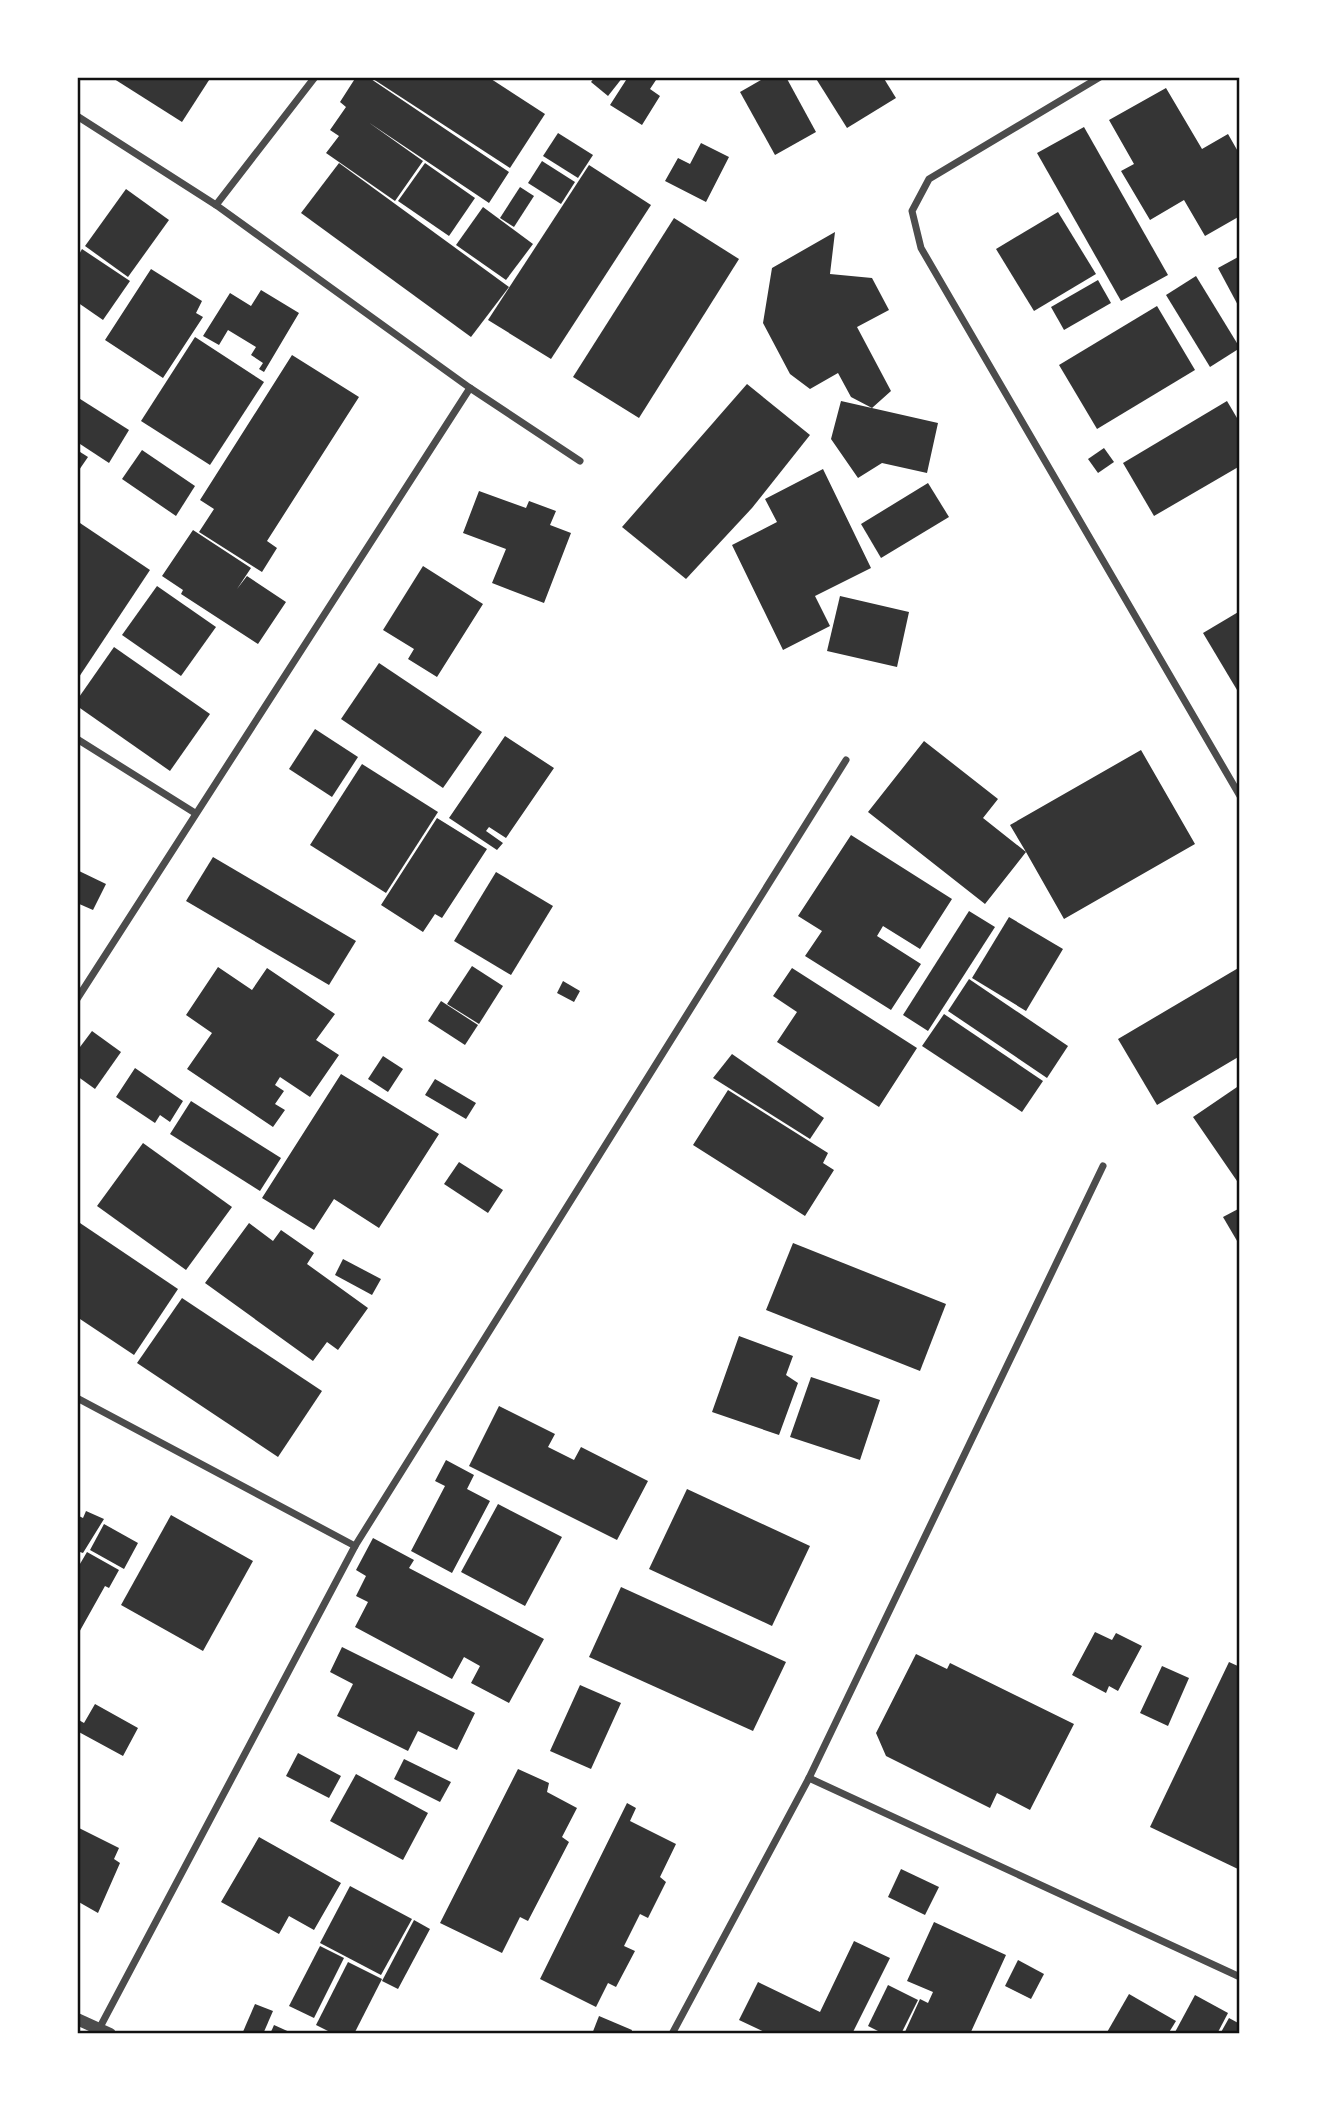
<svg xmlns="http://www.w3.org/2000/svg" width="1317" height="2111" viewBox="0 0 1317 2111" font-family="Poppins,sans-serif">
<rect width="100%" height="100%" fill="#fff"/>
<g fill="#353535">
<path d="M 111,77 L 211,77 L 182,122 Z"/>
<path d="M 356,77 L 368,77 L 509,172 L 489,203 L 368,122 L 423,161 L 395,201 L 326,153 L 339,136 L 330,130 L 346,107 L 340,102 Z"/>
<path d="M 370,77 L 488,77 L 545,114 L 510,168 Z"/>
<path d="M 595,77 L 623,77 L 608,96 L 591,82 Z"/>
<path d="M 628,77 L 656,80 L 650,89 L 660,96 L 642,125 L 610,105 Z"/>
<path d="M 766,77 L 786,77 L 816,132 L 775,155 L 740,92 Z"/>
<path d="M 815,77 L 883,77 L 896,98 L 847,128 Z"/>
<path d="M 1166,88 L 1202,149 L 1228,134 L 1240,155 L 1240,216 L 1205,236 L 1184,200 L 1150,220 L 1121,171 L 1134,164 L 1109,120 Z"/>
<path d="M 1084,127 L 1168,275 L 1121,301 L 1037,153 Z"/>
<path d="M 558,133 L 593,155 L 578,178 L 543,156 Z"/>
<path d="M 701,143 L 729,157 L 706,202 L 665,181 L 678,158 L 690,164 Z"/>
<path d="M 542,161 L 575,182 L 561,204 L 528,183 Z"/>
<path d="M 339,163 L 509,287 L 471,337 L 301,213 Z"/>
<path d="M 425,163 L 475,198 L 449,236 L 398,201 Z"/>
<path d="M 589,165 L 651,205 L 551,359 L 488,320 Z"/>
<path d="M 520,187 L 534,196 L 514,227 L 500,218 Z"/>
<path d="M 126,189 L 169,220 L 128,277 L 85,246 Z"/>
<path d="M 483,207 L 533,244 L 506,280 L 456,245 Z"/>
<path d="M 1058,212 L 1096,274 L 1034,311 L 996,249 Z"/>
<path d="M 674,218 L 739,259 L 639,418 L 573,377 Z"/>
<path d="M 835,232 L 830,274 L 872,278 L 889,310 L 857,327 L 891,391 L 872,408 L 851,397 L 838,373 L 810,389 L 790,374 L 763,323 L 772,268 Z"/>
<path d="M 82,249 L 130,281 L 103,320 L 77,302 L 77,258 Z"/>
<path d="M 1240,256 L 1240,309 L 1218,268 Z"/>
<path d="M 151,269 L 202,301 L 196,313 L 203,317 L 163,378 L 105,340 Z"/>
<path d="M 1196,276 L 1240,348 L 1210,367 L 1166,295 Z"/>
<path d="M 1098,280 L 1111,303 L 1064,330 L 1051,307 Z"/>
<path d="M 261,290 L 299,313 L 264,372 L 259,369 L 263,363 L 251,355 L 256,347 L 228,330 L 219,345 L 203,336 L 230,293 L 251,306 Z"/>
<path d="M 1157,306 L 1195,370 L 1097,429 L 1059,365 Z"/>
<path d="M 195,337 L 264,382 L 210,465 L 141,421 Z"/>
<path d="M 292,355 L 359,397 L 267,541 L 277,548 L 262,572 L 199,532 L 214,509 L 200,500 Z"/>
<path d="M 747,384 L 810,435 L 752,508 L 686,579 L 622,527 Z"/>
<path d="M 77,397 L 129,430 L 109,463 L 77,442 Z"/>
<path d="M 841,401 L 938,423 L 927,473 L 882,463 L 858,478 L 831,439 Z"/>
<path d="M 1227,401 L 1240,423 L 1240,466 L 1154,516 L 1123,463 Z"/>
<path d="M 1104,448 L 1114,462 L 1098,473 L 1088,459 Z"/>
<path d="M 77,450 L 88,457 L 77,473 Z"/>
<path d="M 142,450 L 195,486 L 176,516 L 122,479 Z"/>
<path d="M 823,469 L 871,568 L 815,596 L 830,626 L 783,650 L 732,545 L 777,522 L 765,499 Z"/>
<path d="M 928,483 L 949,517 L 881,558 L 861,524 Z"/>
<path d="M 479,491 L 526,508 L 529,501 L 556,511 L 550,525 L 571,533 L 544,603 L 492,583 L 506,549 L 463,533 Z"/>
<path d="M 77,521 L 150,570 L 79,677 L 77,676 Z"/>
<path d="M 193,530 L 251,568 L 237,589 L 247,576 L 286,602 L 258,644 L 181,594 L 183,590 L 162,576 Z"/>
<path d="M 423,566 L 483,604 L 437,677 L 408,659 L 414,649 L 383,630 Z"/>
<path d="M 157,586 L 216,627 L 181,676 L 122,635 Z"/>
<path d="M 840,596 L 909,612 L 897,667 L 827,651 Z"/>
<path d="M 1240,611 L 1240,695 L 1203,633 Z"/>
<path d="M 114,647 L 210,714 L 170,771 L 77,706 L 77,700 Z"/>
<path d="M 379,663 L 482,732 L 443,788 L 341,719 Z"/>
<path d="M 315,729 L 358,757 L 332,797 L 289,769 Z"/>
<path d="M 505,736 L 554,768 L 506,838 L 489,827 L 486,831 L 503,843 L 497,850 L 449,818 Z"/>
<path d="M 924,741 L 998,799 L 983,818 L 1026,852 L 1010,825 L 1141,750 L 1195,844 L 1064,919 L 1026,852 L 985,904 L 868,812 Z"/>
<path d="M 362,764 L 438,812 L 386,893 L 310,845 Z"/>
<path d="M 437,818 L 487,849 L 442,918 L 435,914 L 423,932 L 381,905 Z"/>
<path d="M 851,835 L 952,899 L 920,949 L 883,926 L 877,936 L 921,964 L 891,1010 L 805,956 L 822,931 L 798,916 Z"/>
<path d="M 213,857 L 356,941 L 329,985 L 186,901 Z"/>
<path d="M 77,870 L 106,884 L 93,910 L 77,903 Z"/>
<path d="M 496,872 L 553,906 L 511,975 L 454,941 Z"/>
<path d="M 969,911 L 995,927 L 928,1031 L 903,1015 Z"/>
<path d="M 1009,917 L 1063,949 L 1026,1011 L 972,978 Z"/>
<path d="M 472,966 L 503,986 L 479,1024 L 447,1004 Z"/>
<path d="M 218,967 L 252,990 L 267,968 L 335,1014 L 316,1040 L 339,1055 L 310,1097 L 280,1077 L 275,1085 L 284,1091 L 275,1104 L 285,1110 L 273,1127 L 187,1069 L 212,1033 L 186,1015 Z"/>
<path d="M 1240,967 L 1240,1056 L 1157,1105 L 1118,1039 Z"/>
<path d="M 792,968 L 917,1048 L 879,1107 L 777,1042 L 797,1012 L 773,996 Z"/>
<path d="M 969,979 L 1068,1046 L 1047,1078 L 948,1011 Z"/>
<path d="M 563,981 L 580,991 L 574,1002 L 557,993 Z"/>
<path d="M 441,1001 L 478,1025 L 465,1045 L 428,1021 Z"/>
<path d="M 944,1014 L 1043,1081 L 1022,1112 L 922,1046 Z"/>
<path d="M 92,1031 L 121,1052 L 95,1089 L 77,1076 L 77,1051 Z"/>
<path d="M 732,1054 L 824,1118 L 810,1139 L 713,1078 Z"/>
<path d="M 383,1056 L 403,1069 L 388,1092 L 368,1079 Z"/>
<path d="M 135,1068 L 183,1101 L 170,1122 L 160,1115 L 155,1123 L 116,1097 Z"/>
<path d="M 341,1074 L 439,1134 L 379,1228 L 334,1199 L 314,1230 L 262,1198 Z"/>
<path d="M 435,1079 L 476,1103 L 466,1119 L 425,1095 Z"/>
<path d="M 1240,1085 L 1240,1180 L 1237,1181 L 1193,1117 Z"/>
<path d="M 728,1090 L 828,1153 L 823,1163 L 834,1170 L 805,1216 L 693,1145 Z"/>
<path d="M 191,1101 L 281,1158 L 260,1191 L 170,1134 Z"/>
<path d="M 143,1143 L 232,1207 L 186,1270 L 97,1206 Z"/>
<path d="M 459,1162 L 503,1190 L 488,1213 L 444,1184 Z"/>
<path d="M 1240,1208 L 1240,1246 L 1223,1217 Z"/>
<path d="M 77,1221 L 178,1289 L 134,1355 L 77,1317 Z"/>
<path d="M 249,1223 L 273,1241 L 281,1230 L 314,1253 L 307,1264 L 368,1308 L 338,1350 L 327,1342 L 313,1361 L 205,1283 Z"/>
<path d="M 793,1243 L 946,1304 L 920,1371 L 766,1310 Z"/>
<path d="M 343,1259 L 381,1279 L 372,1295 L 335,1275 Z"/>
<path d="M 182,1298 L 322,1391 L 278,1457 L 137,1363 Z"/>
<path d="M 739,1336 L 793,1356 L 786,1375 L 798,1383 L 779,1435 L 712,1412 Z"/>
<path d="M 811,1377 L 880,1400 L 860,1460 L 790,1437 Z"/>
<path d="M 499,1406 L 555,1434 L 548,1447 L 574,1460 L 581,1447 L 648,1481 L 617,1540 L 469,1466 Z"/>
<path d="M 446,1460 L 474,1475 L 467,1489 L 490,1501 L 452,1573 L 411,1551 L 445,1486 L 435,1481 Z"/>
<path d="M 687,1489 L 810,1546 L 772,1626 L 649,1569 Z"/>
<path d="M 498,1504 L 562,1537 L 525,1606 L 461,1572 Z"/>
<path d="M 86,1511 L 104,1519 L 83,1553 L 77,1551 L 77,1515 L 83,1518 Z"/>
<path d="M 171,1515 L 253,1561 L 203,1651 L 121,1605 Z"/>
<path d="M 104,1524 L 138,1543 L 124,1569 L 90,1550 Z"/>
<path d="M 373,1538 L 414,1560 L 409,1568 L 544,1639 L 509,1703 L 471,1683 L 480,1666 L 464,1657 L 452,1679 L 355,1627 L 368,1602 L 356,1596 L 366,1576 L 356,1570 Z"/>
<path d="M 87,1552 L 119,1570 L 109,1588 L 105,1586 L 77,1636 L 77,1569 Z"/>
<path d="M 621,1587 L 786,1662 L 753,1731 L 589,1657 Z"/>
<path d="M 1095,1632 L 1112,1640 L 1116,1633 L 1142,1646 L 1118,1691 L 1109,1686 L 1106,1693 L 1072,1675 Z"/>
<path d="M 342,1647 L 475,1713 L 457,1750 L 418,1731 L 408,1751 L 337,1716 L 353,1684 L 330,1672 Z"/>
<path d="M 916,1654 L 947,1669 L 950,1663 L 1074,1724 L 1030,1810 L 997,1793 L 990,1808 L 886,1756 L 876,1733 Z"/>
<path d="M 1229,1662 L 1240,1667 L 1240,1870 L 1150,1827 Z"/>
<path d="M 1162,1666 L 1189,1678 L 1168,1726 L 1140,1713 Z"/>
<path d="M 580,1685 L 621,1703 L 591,1769 L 550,1751 Z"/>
<path d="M 95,1704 L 138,1728 L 123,1756 L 77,1731 L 77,1719 L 84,1723 Z"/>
<path d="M 298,1753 L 341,1776 L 329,1798 L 286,1776 Z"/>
<path d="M 404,1759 L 451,1782 L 440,1802 L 394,1779 Z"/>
<path d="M 518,1769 L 549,1783 L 547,1792 L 577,1808 L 562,1837 L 569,1842 L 528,1921 L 520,1917 L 502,1953 L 440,1923 Z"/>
<path d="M 356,1774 L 428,1813 L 403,1860 L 330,1821 Z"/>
<path d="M 627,1803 L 636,1808 L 630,1821 L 676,1844 L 660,1877 L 666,1882 L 648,1918 L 640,1914 L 624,1946 L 635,1951 L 616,1987 L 608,1983 L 596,2007 L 540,1979 Z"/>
<path d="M 77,1827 L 119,1848 L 114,1859 L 120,1863 L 98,1913 L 77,1901 Z"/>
<path d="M 259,1837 L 341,1883 L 314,1930 L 289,1916 L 279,1934 L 221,1902 Z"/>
<path d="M 901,1869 L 939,1887 L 925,1915 L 888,1897 Z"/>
<path d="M 350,1886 L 412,1919 L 381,1975 L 320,1943 Z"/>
<path d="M 414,1920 L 430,1929 L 398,1989 L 382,1981 Z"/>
<path d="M 934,1922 L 1006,1955 L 970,2034 L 904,2034 L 920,1999 L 928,2003 L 933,1992 L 907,1981 Z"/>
<path d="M 854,1941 L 890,1958 L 852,2034 L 769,2034 L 739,2020 L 758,1982 L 820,2012 Z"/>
<path d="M 320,1946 L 344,1958 L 314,2018 L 289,2006 Z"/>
<path d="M 1018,1960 L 1044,1974 L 1031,1999 L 1005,1986 Z"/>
<path d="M 348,1962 L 382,1979 L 354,2034 L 334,2034 L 316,2025 Z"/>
<path d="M 888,1985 L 918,2000 L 901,2034 L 884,2034 L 868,2026 Z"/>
<path d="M 1129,1994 L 1176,2021 L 1168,2034 L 1106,2034 Z"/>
<path d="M 1195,1995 L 1228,2013 L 1217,2034 L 1174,2034 Z"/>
<path d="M 255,2004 L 273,2011 L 263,2034 L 242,2034 Z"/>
<path d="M 599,2016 L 632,2030 L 631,2034 L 592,2034 Z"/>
<path d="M 1229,2018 L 1240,2024 L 1240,2034 L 1220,2034 Z"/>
<path d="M 274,2025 L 294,2034 L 270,2034 Z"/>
</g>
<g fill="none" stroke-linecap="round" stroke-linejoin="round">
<g stroke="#4c4c4c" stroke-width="7">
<path d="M 1100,77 L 929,179 L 912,211 L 921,248 L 1240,796"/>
<path d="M 77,116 L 216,205 L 470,388 L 580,461"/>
<path d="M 216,205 L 315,77"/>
<path d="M 77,739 L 195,813"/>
<path d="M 77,999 L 470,388"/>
<path d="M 77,1398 L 355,1546"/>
<path d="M 809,1778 L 1240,1977"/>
<path d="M 99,2029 L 355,1546 L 846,760"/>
<path d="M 672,2034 L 809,1778 L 1103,1166"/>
</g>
<path stroke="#4c4c4c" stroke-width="12" d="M 77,2019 L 110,2034"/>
</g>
<rect width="1317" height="2111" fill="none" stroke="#ffffff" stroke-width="158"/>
<rect x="79" y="79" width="1159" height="1953" fill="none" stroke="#111" stroke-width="2.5"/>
</svg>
